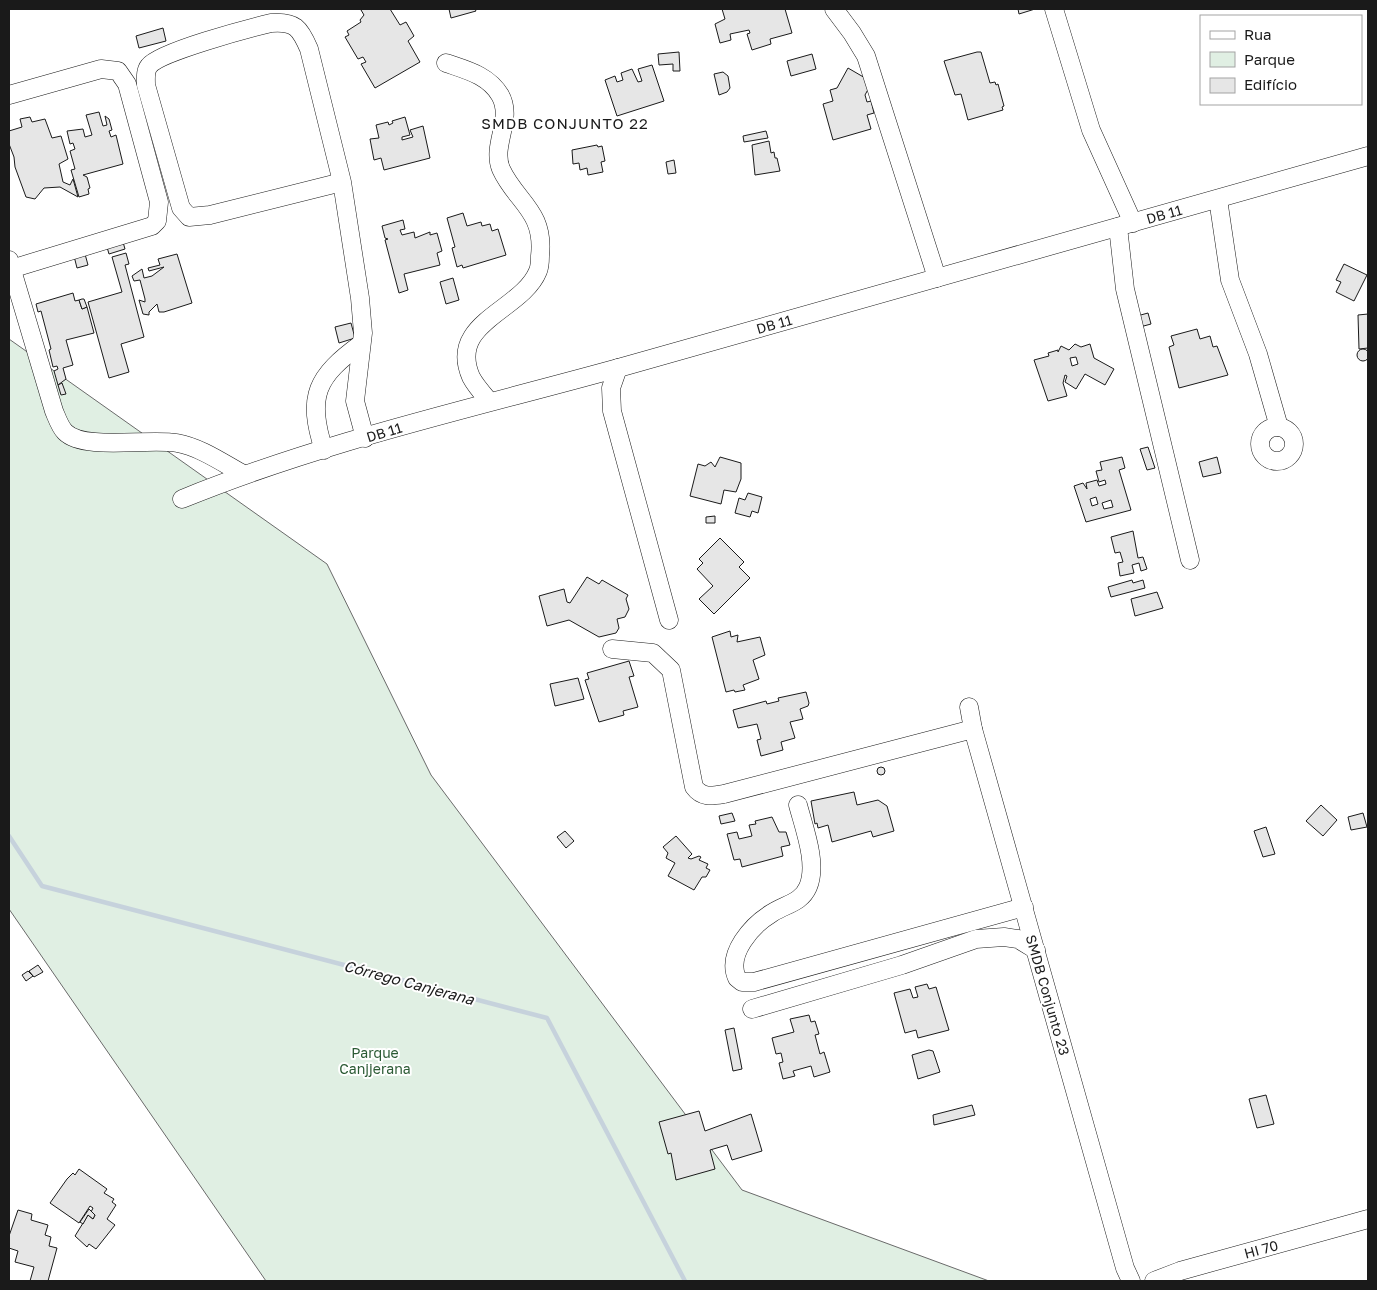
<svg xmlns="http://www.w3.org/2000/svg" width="1377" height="1290" viewBox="0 0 1377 1290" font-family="'Golos Text',sans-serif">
<rect width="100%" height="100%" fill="#fff"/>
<path fill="#e0efe3" stroke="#6a6a6a" d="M 9,339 L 327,564 L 431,775 L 742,1190 L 989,1281 L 266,1281 L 9,909 Z"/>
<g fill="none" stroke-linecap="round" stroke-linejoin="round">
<path stroke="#c6d2dc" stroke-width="4.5" d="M 9,836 L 42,886 L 547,1018 L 685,1281"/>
</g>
<g fill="#e6e6e6" stroke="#1a1a1a" fill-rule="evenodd">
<path d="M 363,9 L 390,9 L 400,25 L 406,22 L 414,36 L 408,41 L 420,62 L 375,88 L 361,64 L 366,62 L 363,57 L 358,59 L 345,37 L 349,35 L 347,31 L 361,22 L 360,20 L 364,15 L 361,10 Z"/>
<path d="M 449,9 L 475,9 L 476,11 L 451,18 Z"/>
<path d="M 722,9 L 785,9 L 792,33 L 770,39 L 771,44 L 752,50 L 747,34 L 750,33 L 749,30 L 730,34 L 731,40 L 720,43 L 715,24 L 725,19 Z"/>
<path d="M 1018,9 L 1035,9 L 1019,14 Z"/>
<path d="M 163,28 L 166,41 L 139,48 L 136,36 Z"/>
<path d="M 679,52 L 680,71 L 673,71 L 673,64 L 659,65 L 658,54 Z"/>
<path d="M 977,52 L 981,52 L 990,83 L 995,82 L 996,85 L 998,84 L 1004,106 L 1002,107 L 1003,110 L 968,120 L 961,94 L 955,95 L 944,61 Z"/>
<path d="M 812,54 L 816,69 L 791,76 L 787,61 Z"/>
<path d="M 652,65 L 664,101 L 617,116 L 605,80 L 615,76 L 617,82 L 623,80 L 621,73 L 632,69 L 638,82 L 642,81 L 638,69 Z"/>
<path d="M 848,68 L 872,82 L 865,95 L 867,102 L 871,101 L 874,113 L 867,115 L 871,129 L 833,140 L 823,104 L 833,101 L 830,90 L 837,88 Z"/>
<path d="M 723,72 L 728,76 L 730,88 L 727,92 L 719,95 L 714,74 Z"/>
<path d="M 99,112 L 103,126 L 107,125 L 105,116 L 109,119 L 112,130 L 109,131 L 111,137 L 116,135 L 123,164 L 83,175 L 87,177 L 90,188 L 88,189 L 89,194 L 79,197 L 71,170 L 75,169 L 70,151 L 75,149 L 73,143 L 70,144 L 67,131 L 83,129 L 85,137 L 92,135 L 86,115 Z"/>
<path d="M 30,117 L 32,122 L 45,119 L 52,138 L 61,136 L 68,159 L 59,164 L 63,182 L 70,185 L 73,179 L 78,197 L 60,187 L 44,188 L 35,199 L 26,197 L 15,167 L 14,157 L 9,144 L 9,131 L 22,127 L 20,119 Z"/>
<path d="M 405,117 L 410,135 L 402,137 L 402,140 L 413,137 L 410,130 L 423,126 L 430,158 L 384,170 L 381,158 L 374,160 L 370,139 L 379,138 L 376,125 L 388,122 L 389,125 L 393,123 L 392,121 Z"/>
<path d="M 766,131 L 768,138 L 744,142 L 743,136 Z"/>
<path d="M 769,141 L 771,153 L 774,152 L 775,158 L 777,158 L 780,171 L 755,175 L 752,145 Z"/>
<path d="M 597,145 L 598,147 L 602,146 L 605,161 L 601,162 L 603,172 L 588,175 L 587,168 L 580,170 L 579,163 L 573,164 L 572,150 Z"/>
<path d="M 674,160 L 676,173 L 668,174 L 666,162 Z"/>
<path d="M 463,213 L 467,226 L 481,222 L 482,226 L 490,224 L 492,231 L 498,229 L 506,255 L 463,268 L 462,265 L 457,267 L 452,248 L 455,247 L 447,218 Z"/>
<path d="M 403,220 L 405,229 L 400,230 L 402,235 L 414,232 L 415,238 L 430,232 L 430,235 L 437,233 L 442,251 L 437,253 L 440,265 L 404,274 L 408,290 L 399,293 L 385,240 L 388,239 L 385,238 L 382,226 Z"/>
<path d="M 123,242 L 125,249 L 109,254 L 107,247 Z"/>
<path d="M 126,253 L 129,264 L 125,265 L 144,337 L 121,344 L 129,372 L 109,378 L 88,302 L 122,292 L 112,257 Z"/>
<path d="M 85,254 L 88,265 L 77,268 L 74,256 Z"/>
<path d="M 177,254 L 192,303 L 164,312 L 159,312 L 157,304 L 149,312 L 149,315 L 143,314 L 139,300 L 145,302 L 145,299 L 140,280 L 134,281 L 132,276 L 142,269 L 144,278 L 152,276 L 164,267 L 149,271 L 148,268 L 160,265 L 158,259 Z"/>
<path d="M 1344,264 L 1367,275 L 1354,301 L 1336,292 L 1341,282 L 1336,280 Z"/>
<path d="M 453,278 L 459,300 L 446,304 L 440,282 Z"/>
<path d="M 73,293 L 75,301 L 79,300 L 82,309 L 87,307 L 94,333 L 66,340 L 73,365 L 63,368 L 66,379 L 58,385 L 54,371 L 58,369 L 57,366 L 53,367 L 49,350 L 51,349 L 41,311 L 38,312 L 36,304 Z"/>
<path d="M 82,299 L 84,299 L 87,307 L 82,309 L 79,300 Z"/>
<path d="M 1148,313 L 1151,324 L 1140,327 L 1137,316 Z"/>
<path d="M 1368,314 L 1368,348 L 1359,349 L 1358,315 Z"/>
<path d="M 351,323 L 355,338 L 339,343 L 335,327 Z"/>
<path d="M 1197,329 L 1200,339 L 1210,336 L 1213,347 L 1217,346 L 1228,375 L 1179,388 L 1169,347 L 1174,345 L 1171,336 Z"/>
<path d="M 1075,344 L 1081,347 L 1090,344 L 1094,358 L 1114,369 L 1105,385 L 1085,374 L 1076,389 L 1065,382 L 1067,376 L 1065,375 L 1063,383 L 1067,396 L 1048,401 L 1034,360 L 1049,356 L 1048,353 L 1058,350 L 1058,352 L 1061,346 L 1069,350 ZM 1076,357 L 1078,364 L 1072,366 L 1070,358 Z"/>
<circle cx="1363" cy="355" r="6"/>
<path d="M 62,383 L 66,394 L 61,395 L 58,385 Z"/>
<path d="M 1148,447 L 1155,468 L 1147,470 L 1140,449 Z"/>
<path d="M 720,457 L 741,463 L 741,479 L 736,492 L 724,490 L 721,504 L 690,496 L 698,464 L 705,466 L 711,462 L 715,467 Z"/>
<path d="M 1122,457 L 1125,468 L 1119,470 L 1131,510 L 1086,522 L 1074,486 L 1083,483 L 1087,489 L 1086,483 L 1097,480 L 1099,486 L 1106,484 L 1105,480 L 1099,482 L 1096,471 L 1102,470 L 1100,462 ZM 1096,497 L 1098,504 L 1092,506 L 1090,499 ZM 1111,500 L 1113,507 L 1104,509 L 1102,503 Z"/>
<path d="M 1217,457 L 1221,473 L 1203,477 L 1199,462 Z"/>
<path d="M 748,493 L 762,497 L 758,513 L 752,511 L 750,517 L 735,513 L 739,498 L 745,500 Z"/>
<path d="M 715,516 L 715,523 L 706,523 L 706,517 Z"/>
<path d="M 1133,531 L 1138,558 L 1143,557 L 1147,569 L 1141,571 L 1139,563 L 1132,565 L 1134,573 L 1120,576 L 1118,563 L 1123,562 L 1120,552 L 1115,553 L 1111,537 Z"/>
<path d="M 720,538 L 744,562 L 739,567 L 750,578 L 714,614 L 699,599 L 713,586 L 697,569 L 703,563 L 699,559 Z"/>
<path d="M 587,577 L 599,584 L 602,580 L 628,595 L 626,599 L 629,609 L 625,617 L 617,619 L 619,628 L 616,633 L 599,637 L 569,620 L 547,626 L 539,596 L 564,589 L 567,602 L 570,603 Z"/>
<path d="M 1132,580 L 1133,583 L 1143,580 L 1145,588 L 1111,597 L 1108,587 Z"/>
<path d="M 1157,592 L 1163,608 L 1135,616 L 1131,599 Z"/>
<path d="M 730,631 L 731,637 L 738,635 L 737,642 L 760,637 L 765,655 L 753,660 L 759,679 L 743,685 L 745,690 L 735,692 L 734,690 L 726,692 L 712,637 Z"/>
<path d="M 629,661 L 634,676 L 629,677 L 638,707 L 623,711 L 624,715 L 599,722 L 585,680 L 589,679 L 587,673 Z"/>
<path d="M 578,678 L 584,699 L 555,706 L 550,684 Z"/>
<path d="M 806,692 L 809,703 L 808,706 L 800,709 L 803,719 L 790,722 L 795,738 L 781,742 L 783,750 L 761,756 L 757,740 L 761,739 L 757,724 L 738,728 L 733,710 L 766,701 L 767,704 L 779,701 L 778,698 Z"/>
<circle cx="881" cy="771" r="4"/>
<path d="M 854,792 L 857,805 L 878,800 L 887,806 L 894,831 L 873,837 L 871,831 L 832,842 L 828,825 L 818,828 L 817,823 L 815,824 L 811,801 Z"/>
<path d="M 1321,805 L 1337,820 L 1323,836 L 1306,821 Z"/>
<path d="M 732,813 L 735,821 L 721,824 L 719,816 Z"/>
<path d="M 1363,813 L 1367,827 L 1351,830 L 1348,817 Z"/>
<path d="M 772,817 L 779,832 L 786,832 L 790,845 L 781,847 L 783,856 L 742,867 L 740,859 L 734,860 L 727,834 L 737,832 L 739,839 L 752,836 L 749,825 L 756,824 L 755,821 Z"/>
<path d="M 1266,827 L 1275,854 L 1263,857 L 1254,831 Z"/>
<path d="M 565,831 L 574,841 L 566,848 L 557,837 Z"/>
<path d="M 676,836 L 692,854 L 688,858 L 691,859 L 699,856 L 701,857 L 699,860 L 708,864 L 706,868 L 710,870 L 706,877 L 702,877 L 694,890 L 668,876 L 675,863 L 666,858 L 668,853 L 663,847 Z"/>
<path d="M 38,965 L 43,972 L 34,977 L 29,971 Z"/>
<path d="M 28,971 L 33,976 L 26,981 L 22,975 Z"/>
<path d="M 927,984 L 929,989 L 936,987 L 949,1030 L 918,1038 L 916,1030 L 905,1033 L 894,993 L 910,989 L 913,998 L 918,997 L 915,987 Z"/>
<path d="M 809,1015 L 811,1022 L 815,1021 L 819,1034 L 815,1035 L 820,1054 L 824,1052 L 830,1072 L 814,1077 L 811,1066 L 793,1071 L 795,1076 L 783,1079 L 779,1063 L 783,1062 L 781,1053 L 776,1054 L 772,1038 L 794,1032 L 790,1019 Z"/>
<path d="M 734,1028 L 742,1069 L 733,1071 L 725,1030 Z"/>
<path d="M 929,1050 L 933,1051 L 940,1072 L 918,1079 L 912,1055 Z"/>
<path d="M 1266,1095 L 1274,1124 L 1257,1128 L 1249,1099 Z"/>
<path d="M 972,1105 L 975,1115 L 934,1125 L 933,1115 Z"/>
<path d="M 699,1111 L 705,1131 L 751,1114 L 762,1151 L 732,1160 L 727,1145 L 710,1150 L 715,1169 L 676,1180 L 671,1153 L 668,1154 L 659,1122 Z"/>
<path d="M 79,1169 L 107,1189 L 104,1193 L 114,1199 L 112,1202 L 116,1205 L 107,1219 L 115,1225 L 96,1249 L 89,1244 L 87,1247 L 75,1236 L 88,1215 L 93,1219 L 95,1215 L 91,1212 L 93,1208 L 90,1206 L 79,1223 L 50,1203 L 67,1179 L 73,1173 L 75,1175 Z"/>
<path d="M 89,1209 L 95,1215 L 93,1219 L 88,1215 L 83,1224 L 80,1222 Z"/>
<path d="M 18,1210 L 32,1214 L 31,1220 L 48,1225 L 45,1235 L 51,1237 L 49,1246 L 57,1248 L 48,1281 L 30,1281 L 34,1267 L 15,1262 L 18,1251 L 9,1248 L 9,1236 Z"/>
</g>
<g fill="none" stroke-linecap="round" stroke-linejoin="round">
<g stroke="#1a1a1a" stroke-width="19">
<g id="minor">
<path d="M 834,9 L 852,33 L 866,56 L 937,278"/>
<path d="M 1054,9 L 1091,130 L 1133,223"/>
<path d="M 446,63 C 466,70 488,75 500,95 C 514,119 491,145 501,169 C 516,202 545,211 540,256 C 540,260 540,266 538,271 C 522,311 447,322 471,377 C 475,385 483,394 489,401"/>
<path d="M 9,95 L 101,69 L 118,71 L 127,84 L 159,202 L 157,221 L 152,226 L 11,269"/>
<path d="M 342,182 L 210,215 L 189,217 L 181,208 L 146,85 C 146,78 145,71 149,66 C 159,52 250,28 271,23 C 295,21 300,28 309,49 L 342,182 L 360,298 L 363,333 L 355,401 L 365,438"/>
<path d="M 1218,199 L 1230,280 L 1258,354 L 1279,427"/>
<path d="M 1118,227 L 1125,289 L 1190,560"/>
<path d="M 9,260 L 54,411 C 57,418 60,427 65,432 C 84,451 148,438 177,443 C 200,447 223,463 243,474"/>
<path d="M 618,368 L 611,388 L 612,411 L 669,620"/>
<circle cx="1277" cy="444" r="17"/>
<path d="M 324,450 C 306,396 317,376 361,344"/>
<path d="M 182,499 C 324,441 474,408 622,367 C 871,299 1119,227 1368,156"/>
<path d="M 612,649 L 653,653 L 671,670 L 694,787 C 702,798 712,796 724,794 L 973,729"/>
<path d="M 969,707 L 973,729 L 1125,1268 L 1131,1281"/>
<path d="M 798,805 C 804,828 818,864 808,887 C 801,903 786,904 772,913 C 752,925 726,954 737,978 L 742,982 L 754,982 L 1024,907"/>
<path d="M 752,1009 L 902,965 L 976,939 L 1004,937 L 1018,939 L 1036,950"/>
<path d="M 1154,1281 L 1180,1271 L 1368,1219"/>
</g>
</g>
<use href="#minor" stroke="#fff" stroke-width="18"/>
</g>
<g text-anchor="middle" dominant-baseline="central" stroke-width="4" stroke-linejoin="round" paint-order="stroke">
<g font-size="14" fill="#1a1a1a" stroke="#fff">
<text transform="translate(1164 214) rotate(-16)">DB 11</text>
<text transform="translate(774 324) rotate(-16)">DB 11</text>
<text transform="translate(384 432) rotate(-17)">DB 11</text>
<text transform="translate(1048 995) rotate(74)">SMDB Conjunto 23</text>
<text transform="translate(1261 1249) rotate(-15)">HI 70</text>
</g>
<g font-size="14" fill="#2b5a34" stroke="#fff">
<text x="375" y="1052">Parque<tspan x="375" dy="16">Canjjerana</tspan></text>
</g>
<g font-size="15" letter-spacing="1" fill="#1a1a1a" stroke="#fff">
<text x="565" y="123">SMDB CONJUNTO 22</text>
</g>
<g font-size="15" font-style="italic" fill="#1a1a1a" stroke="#fff">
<text transform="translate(409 982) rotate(15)">Córrego Canjerana</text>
</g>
</g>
<rect width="1377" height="1290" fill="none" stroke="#1a1a1a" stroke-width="20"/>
<rect x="1200" y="15" width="162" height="90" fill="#ffffff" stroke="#a3a3a3"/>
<rect x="1210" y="31" width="25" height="8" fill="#ffffff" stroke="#a3a3a3"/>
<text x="1244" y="40" font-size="15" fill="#1a1a1a">Rua</text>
<rect x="1210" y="52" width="25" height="15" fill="#e0efe3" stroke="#a3a3a3"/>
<text x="1244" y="65" font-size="15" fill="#1a1a1a">Parque</text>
<rect x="1210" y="78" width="25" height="15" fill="#e6e6e6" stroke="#a3a3a3"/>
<text x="1244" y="90" font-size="15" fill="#1a1a1a">Edifício</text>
</svg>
